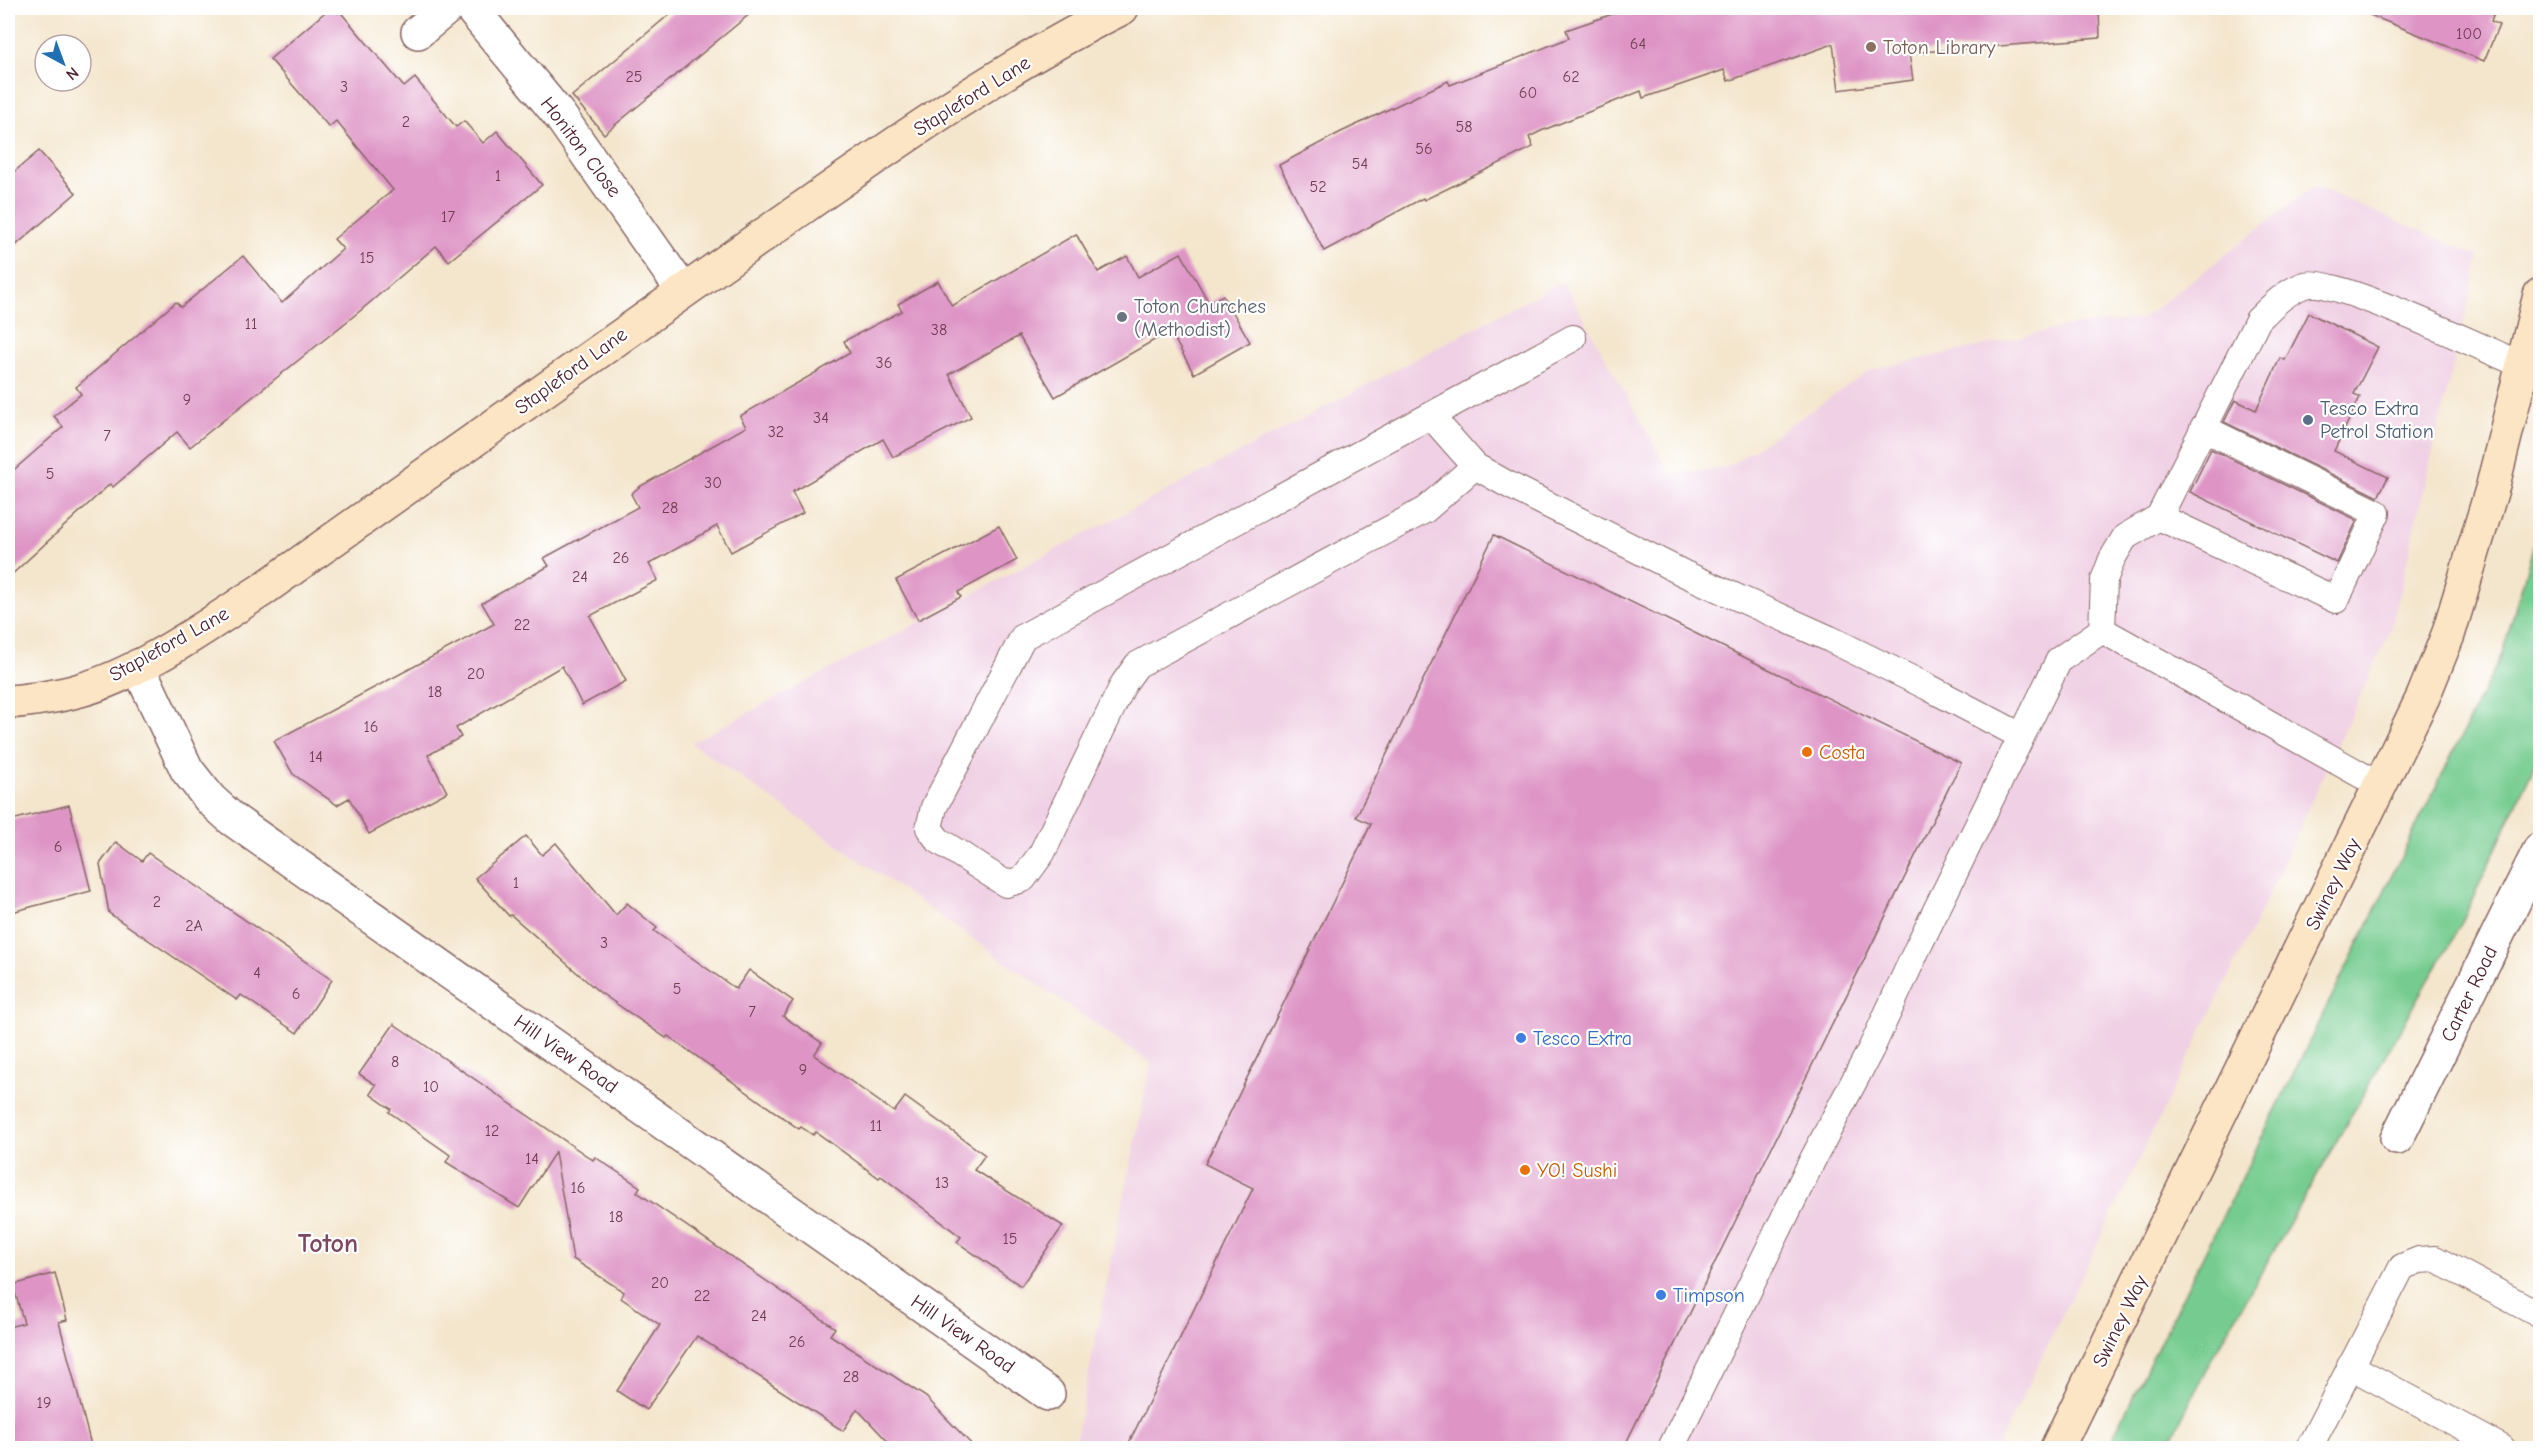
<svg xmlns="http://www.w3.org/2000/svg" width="2548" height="1456" viewBox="0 0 2548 1456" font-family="'Comic Neue',sans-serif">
<rect width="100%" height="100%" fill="#fff"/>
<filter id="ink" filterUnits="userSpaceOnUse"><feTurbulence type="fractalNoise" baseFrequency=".0167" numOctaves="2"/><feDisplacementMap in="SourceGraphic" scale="12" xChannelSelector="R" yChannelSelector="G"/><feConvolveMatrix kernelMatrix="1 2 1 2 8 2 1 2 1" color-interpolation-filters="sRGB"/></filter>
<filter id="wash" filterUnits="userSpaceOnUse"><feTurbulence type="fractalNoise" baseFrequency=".008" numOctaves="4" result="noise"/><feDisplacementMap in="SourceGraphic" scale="24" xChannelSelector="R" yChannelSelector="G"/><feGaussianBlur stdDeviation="1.35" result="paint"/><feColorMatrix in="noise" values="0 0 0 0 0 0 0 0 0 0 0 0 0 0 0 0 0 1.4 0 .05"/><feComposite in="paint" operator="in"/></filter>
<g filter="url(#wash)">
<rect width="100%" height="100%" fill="#f4e6cd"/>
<path fill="#f0d0e4" d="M 2314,186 L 2479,256 L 2391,629 L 2260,913 L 1997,1448 L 1074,1448 L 1151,1063 L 691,743 L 1563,281 L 1671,475 L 1728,467 L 1871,370 L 2071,326 L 2142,319 Z"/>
<path fill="#76cc90" stroke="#60765e" stroke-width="1.5" d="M 2540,524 L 2540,753 L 2461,924 L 2212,1358 L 2167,1448 L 2121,1448 L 2110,1443 L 2502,654 Z"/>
<g id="blocks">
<g fill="#de95c6">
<path d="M 330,8 L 337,8 L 404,87 L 415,78 L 456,127 L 464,121 L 483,143 L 497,131 L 542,185 L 449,261 L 436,246 L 360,311 L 190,447 L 177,432 L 113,487 L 110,484 L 8,578 L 8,475 L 63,427 L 54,416 L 81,394 L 76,387 L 176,302 L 181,307 L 243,256 L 282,303 L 343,249 L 334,239 L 393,190 L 336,121 L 329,127 L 270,59 Z"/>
<path d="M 677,8 L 757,8 L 604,134 L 572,96 Z"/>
<path d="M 1630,8 L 2099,8 L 2100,38 L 1909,53 L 1913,80 L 1839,90 L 1833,44 L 1728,81 L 1724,70 L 1643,98 L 1641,91 L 1541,131 L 1529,137 L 1533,147 L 1424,200 L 1423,198 L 1324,251 L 1279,165 L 1339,133 L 1448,81 L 1450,85 L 1569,38 L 1566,30 Z"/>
<path d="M 2355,8 L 2496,8 L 2491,21 L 2499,25 L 2484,61 L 2355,9 Z"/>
<path d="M 39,151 L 76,193 L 8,252 L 8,177 Z"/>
<path d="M 1076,234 L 1098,272 L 1127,256 L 1138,277 L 1181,253 L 1209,303 L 1223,295 L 1250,342 L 1194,374 L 1170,331 L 1055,397 L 1019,336 L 949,374 L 971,417 L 893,457 L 883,439 L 792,492 L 803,513 L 731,552 L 717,526 L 649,564 L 658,580 L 590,616 L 626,681 L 582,705 L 562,666 L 456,728 L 461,737 L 428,755 L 447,792 L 369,834 L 349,798 L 337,805 L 293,774 L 274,741 L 494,624 L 482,603 L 549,566 L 544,558 L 638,507 L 631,494 L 639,487 L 746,427 L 740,416 L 850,353 L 844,341 L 902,311 L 898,304 L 938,281 L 952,306 Z"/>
<path d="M 2309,313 L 2378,347 L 2354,394 L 2360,397 L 2334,451 L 2388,477 L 2378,497 L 2224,422 L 2235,400 L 2256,410 L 2280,358 L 2285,360 Z"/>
<path d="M 2211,449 L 2357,520 L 2337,563 L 2190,492 Z"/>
<path d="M 999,526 L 1017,560 L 958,592 L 961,597 L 918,620 L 896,580 Z"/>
<path d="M 1494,535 L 1961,763 L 1623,1449 L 1126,1449 L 1253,1188 L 1205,1164 L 1371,824 L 1356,817 Z"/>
<path d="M 69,805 L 91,891 L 8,913 L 8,821 Z"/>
<path d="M 526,836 L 542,855 L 556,843 L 616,915 L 627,903 L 657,928 L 654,931 L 736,989 L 749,970 L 793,1001 L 783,1016 L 822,1043 L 814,1055 L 894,1112 L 905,1097 L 985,1155 L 974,1170 L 1063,1226 L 1021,1286 L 957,1242 L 961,1237 L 881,1176 L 879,1178 L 816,1132 L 813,1135 L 801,1127 L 799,1129 L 668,1036 L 666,1038 L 598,991 L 511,915 L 509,916 L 475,878 Z"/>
<path d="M 116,842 L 142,861 L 148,853 L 332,980 L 297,1033 L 241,995 L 237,1000 L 109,913 L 100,864 Z"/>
<path d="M 394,1024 L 593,1160 L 595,1157 L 640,1187 L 637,1192 L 835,1328 L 830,1335 L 926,1397 L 976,1449 L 895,1449 L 857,1409 L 843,1431 L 697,1336 L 646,1410 L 617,1391 L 660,1325 L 621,1298 L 624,1292 L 573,1259 L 555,1152 L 519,1208 L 446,1162 L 450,1155 L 389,1112 L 391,1109 L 370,1094 L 376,1085 L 359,1074 Z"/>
<path d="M 55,1273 L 67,1320 L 59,1322 L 92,1449 L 8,1449 L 8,1327 L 24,1323 L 13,1285 Z"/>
</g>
</g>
</g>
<g filter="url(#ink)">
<use href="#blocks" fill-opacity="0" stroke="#866564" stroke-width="1.5"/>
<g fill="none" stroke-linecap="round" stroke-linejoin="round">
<g stroke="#866564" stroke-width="28">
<g id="lane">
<path d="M 1431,416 L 1475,466 L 1507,484 L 1685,574 L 1830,639 L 1928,687 L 2021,736"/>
<path d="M 1475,466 L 1425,510 L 1137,665 L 1124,683 L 1042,853 L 1023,879 L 1006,884 L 938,840 L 929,828 L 934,807 L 1023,637 L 1573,338"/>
<path d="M 2159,517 L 2336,600 L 2377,513 L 2203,428"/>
<path d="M 2102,630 L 2104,580 L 2112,559 L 2125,537 L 2159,517 L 2258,320 C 2271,307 2286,291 2305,285 C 2331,276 2489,351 2522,365"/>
<path d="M 2102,630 L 2381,786"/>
<path d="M 2350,1366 L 2502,1448"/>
<path d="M 1671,1448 L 1813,1159 L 1871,1049 L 1919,945 L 2059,660 L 2102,630"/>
<path d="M 2309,1448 L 2402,1267 L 2419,1260 L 2435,1259 L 2540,1315"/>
</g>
</g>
<g stroke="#866564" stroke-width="36">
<g id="street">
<path d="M 471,8 L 560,116 L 683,291"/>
<path d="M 418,32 L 447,8"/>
<path d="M 138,666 L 187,770 L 210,799 L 232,819 L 1048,1394"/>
<path d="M 2397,1138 L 2540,849"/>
</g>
</g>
<g stroke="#866564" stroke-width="36">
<g id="secondary">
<path d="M 8,702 C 32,700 56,697 80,690 C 140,674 209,624 262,590 C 430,472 597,352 765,234 C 880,154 996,70 1122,8"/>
<path d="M 2057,1448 L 2423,697 L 2448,635 L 2492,489 L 2540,295"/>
</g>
</g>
<use href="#lane" stroke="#fff" stroke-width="26"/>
<use href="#street" stroke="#fff" stroke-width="33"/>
<use href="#secondary" stroke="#fce5c4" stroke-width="33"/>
</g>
</g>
<circle fill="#8d6e63" stroke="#fff" stroke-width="2" cx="1871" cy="47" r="6"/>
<circle fill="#6b7280" stroke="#fff" stroke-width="2" cx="1122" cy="317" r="6"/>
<circle fill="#5c6f8a" stroke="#fff" stroke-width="2" cx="2308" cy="420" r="6"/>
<g fill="#e8710a" stroke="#fff" stroke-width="2">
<circle cx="1807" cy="752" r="6"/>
<circle cx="1525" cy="1170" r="6"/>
</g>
<g fill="#3f7fe0" stroke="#fff" stroke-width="2">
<circle cx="1521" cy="1038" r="6"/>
<circle cx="1661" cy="1295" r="6"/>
</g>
<g text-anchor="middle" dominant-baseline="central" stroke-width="4.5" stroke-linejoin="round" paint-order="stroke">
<g font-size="16" fill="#6f3c52">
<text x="2469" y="34">100</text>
<text x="1638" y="44">64</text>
<text x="634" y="77">25</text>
<text x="1571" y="77">62</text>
<text x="344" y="87">3</text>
<text x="1528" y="93">60</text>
<text x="406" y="122">2</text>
<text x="1464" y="127">58</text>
<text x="1424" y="149">56</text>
<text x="1360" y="164">54</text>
<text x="498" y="176">1</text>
<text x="1318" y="187">52</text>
<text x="448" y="217">17</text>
<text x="367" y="258">15</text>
<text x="251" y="324">11</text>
<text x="939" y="330">38</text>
<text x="884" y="363">36</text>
<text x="187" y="400">9</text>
<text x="821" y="418">34</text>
<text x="776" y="432">32</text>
<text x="107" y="436">7</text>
<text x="50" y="474">5</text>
<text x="713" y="483">30</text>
<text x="670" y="508">28</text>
<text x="621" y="558">26</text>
<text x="580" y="577">24</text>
<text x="522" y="625">22</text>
<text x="476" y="674">20</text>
<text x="435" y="692">18</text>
<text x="371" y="727">16</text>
<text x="316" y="757">14</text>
<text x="58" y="847">6</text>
<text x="516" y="883">1</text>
<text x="157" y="902">2</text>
<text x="194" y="926">2A</text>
<text x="604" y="943">3</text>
<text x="257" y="973">4</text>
<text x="677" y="989">5</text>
<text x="296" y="994">6</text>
<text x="752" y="1012">7</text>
<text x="395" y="1062">8</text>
<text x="803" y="1070">9</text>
<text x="431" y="1087">10</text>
<text x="876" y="1126">11</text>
<text x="492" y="1131">12</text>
<text x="532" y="1159">14</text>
<text x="942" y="1183">13</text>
<text x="578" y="1188">16</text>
<text x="616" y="1217">18</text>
<text x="1010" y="1239">15</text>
<text x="660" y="1283">20</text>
<text x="702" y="1296">22</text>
<text x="759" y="1316">24</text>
<text x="797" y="1342">26</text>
<text x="851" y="1377">28</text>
<text x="44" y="1403">19</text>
</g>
<g font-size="20" fill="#785e54" stroke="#fff" text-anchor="start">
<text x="1883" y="47">Toton Library</text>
</g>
<g font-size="20" fill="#4a1f2b" stroke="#fff">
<text transform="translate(972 96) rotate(-32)">Stapleford Lane</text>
<text transform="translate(581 147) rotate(53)">Honiton Close</text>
<text transform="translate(571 371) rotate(-36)">Stapleford Lane</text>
<text transform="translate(169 644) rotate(-29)">Stapleford Lane</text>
<text transform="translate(2333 884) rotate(-64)">Swiney Way</text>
<text transform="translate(2469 994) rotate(-64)">Carter Road</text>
<text transform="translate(566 1054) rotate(35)">Hill View Road</text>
<text transform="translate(2120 1321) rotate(-64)">Swiney Way</text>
<text transform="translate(963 1334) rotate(35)">Hill View Road</text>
</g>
<g font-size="20" fill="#5b616d" stroke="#fff" text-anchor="start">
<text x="1134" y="306">Toton Churches<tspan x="1134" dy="23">(Methodist)</tspan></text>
</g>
<g font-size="20" fill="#4e5e75" stroke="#fff" text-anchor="start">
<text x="2320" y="408">Tesco Extra<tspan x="2320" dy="23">Petrol Station</tspan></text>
</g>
<g font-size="20" fill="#c56008" stroke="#fff" text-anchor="start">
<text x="1819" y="752">Costa</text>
<text x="1537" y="1170">YO! Sushi</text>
</g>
<g font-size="20" fill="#366cbe" stroke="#fff" text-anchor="start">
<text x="1533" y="1038">Tesco Extra</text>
<text x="1673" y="1295">Timpson</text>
</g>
<g font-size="26" font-weight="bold" fill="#7e4861" stroke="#fff">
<text x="328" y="1244">Toton</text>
</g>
</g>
<rect width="2548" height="1456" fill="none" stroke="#fff" stroke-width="30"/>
<g transform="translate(63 63) rotate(139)"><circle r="28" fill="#ffffff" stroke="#b7a5aa" stroke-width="1.5"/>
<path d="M0-4.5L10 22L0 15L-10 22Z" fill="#1f6fb2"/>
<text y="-9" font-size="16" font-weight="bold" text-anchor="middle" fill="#4a1f2b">N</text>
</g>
</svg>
